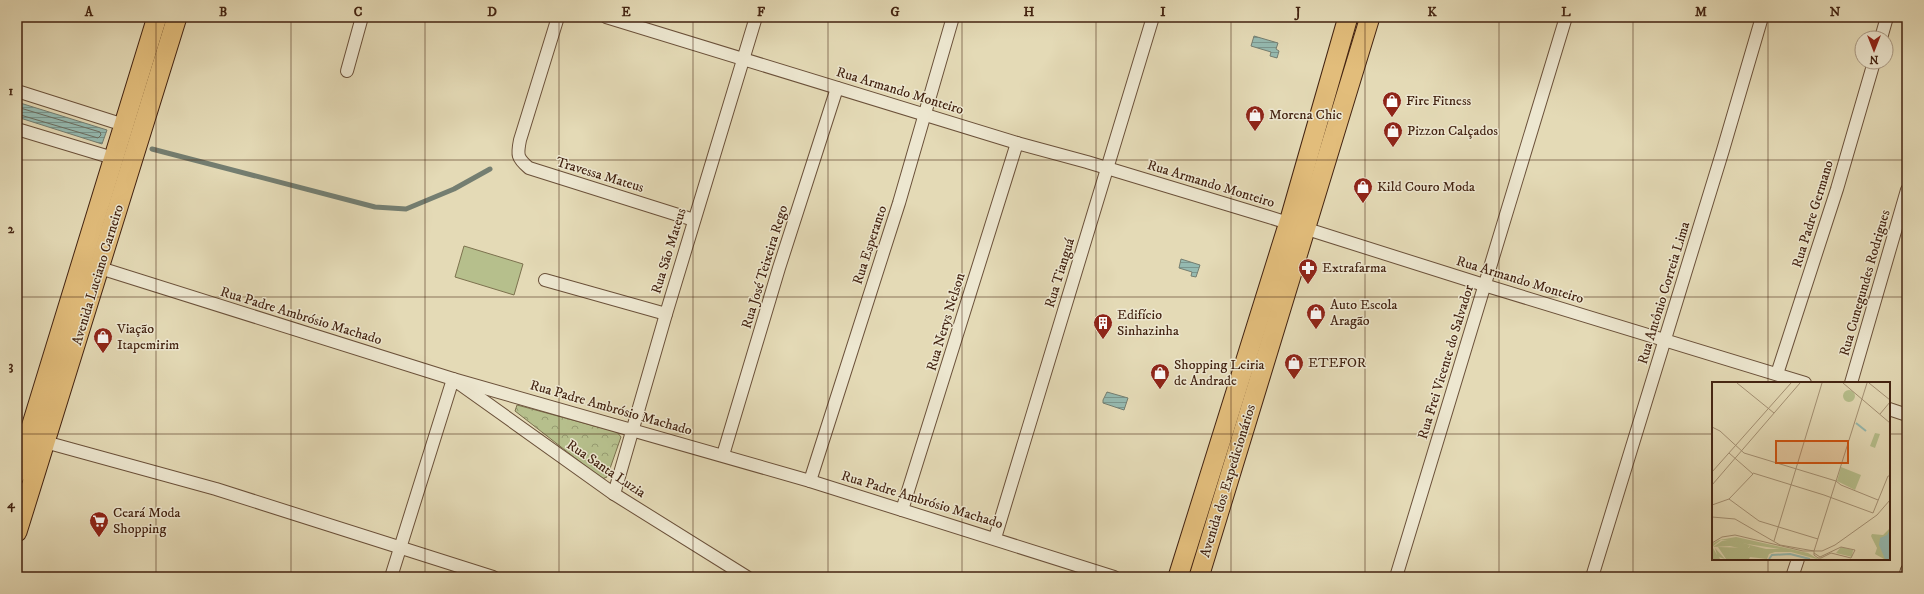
<svg xmlns="http://www.w3.org/2000/svg" width="1924" height="594" viewBox="0 0 1924 594" font-family="'IM FELL DW Pica',serif">
<defs>
<pattern id="forest-crowns" width="20" height="18" patternUnits="userSpaceOnUse"><rect width="20" height="18" fill="#b6bf8c"/><path d="M2 6a3 3 0 1 1 6 0M12 15a3 3 0 1 1 6 0" fill="none" stroke="#969b71"/></pattern>
<pattern id="water-rules" width="6" height="5" patternUnits="userSpaceOnUse"><rect width="6" height="5" fill="#95bab1"/><path d="M0 2.5h6" fill="none" stroke="#7b978f"/></pattern>
</defs>
<rect width="100%" height="100%" fill="#e4dab6"/>
<filter id="stains"><feTurbulence type="fractalNoise" baseFrequency=".005" numOctaves="4"/><feColorMatrix values="0 0 0 0 .2 0 0 0 0 .09 0 0 0 0 .02 0 0 0 .5 -.17"/></filter>
<radialGradient id="worn" r=".72"><stop offset=".6" stop-color="#630" stop-opacity="0"/><stop offset="1" stop-color="#630" stop-opacity=".3"/></radialGradient>
<path fill="#b6bf8c" stroke="#7c714e" d="M 464,246 L 523,264 L 514,295 L 455,277 Z"/>
<path fill="url(#forest-crowns)" stroke="#7c714e" d="M 517,405 L 617,432 L 621,437 L 607,477 L 602,479 L 515,411 Z"/>
<g fill="url(#water-rules)" stroke="#747e71">
<path d="M 1254,36 L 1278,43 L 1276,49 L 1279,51 L 1277,58 L 1270,56 L 1271,52 L 1251,46 Z"/>
<path d="M 17,102 L 107,130 L 102,144 L 17,117 Z"/>
<path d="M 1181,259 L 1200,265 L 1196,277 L 1191,276 L 1192,272 L 1179,268 Z"/>
<path d="M 1107,392 L 1128,398 L 1124,410 L 1103,403 L 1103,400 Z"/>
</g>
<g fill="none" stroke-linecap="round" stroke-linejoin="round">
<path stroke="#6c6e61" stroke-width="1" d="M 17,107 L 100,132 L 101,135 L 98,138 L 17,114"/>
<path stroke="#747e71" stroke-width="5" d="M 152,149 L 375,207 L 406,209 L 454,189 L 490,169"/>
<g stroke="#6b513a" stroke-width="14">
<g id="minor">
<path d="M 558,17 L 520,140 C 517,155 517,158 529,168 L 694,220"/>
<path d="M 606,17 L 1017,143 L 1087,162 L 1269,217 L 1484,285 L 1805,383"/>
<path d="M 1881,38 L 1887,17"/>
<path d="M 347,71 L 362,17"/>
<path d="M 17,91 L 124,125"/>
<path d="M 17,129 L 113,158"/>
<path d="M 100,268 L 453,379 L 810,481 L 1114,577"/>
<path d="M 545,280 L 666,314"/>
<path d="M 1777,374 L 1837,189 L 1874,62"/>
<path d="M 1851,383 L 1907,190"/>
<path d="M 1889,409 L 1907,415"/>
<path d="M 45,442 L 216,489 L 493,577"/>
<path d="M 723,455 L 779,268 L 837,88"/>
<path d="M 810,481 L 899,203 L 953,17"/>
<path d="M 614,494 L 666,314 L 756,17"/>
<path d="M 902,510 L 1017,143"/>
<path d="M 995,538 L 1153,17"/>
<path d="M 391,577 L 453,379 L 614,494 L 747,577"/>
<path d="M 1396,577 L 1566,17"/>
<path d="M 1592,577 L 1723,150 L 1762,17"/>
<path d="M 1792,577 L 1798,559"/>
<path d="M 1905,577 L 1907,570"/>
</g>
</g>
<g stroke="#432311" stroke-width="21">
<g id="primary">
<path d="M 17,473 L 157,17"/>
<path d="M 17,532 L 177,17"/>
<path d="M 1178,577 L 1290,219 L 1348,17"/>
<path d="M 1199,577 C 1256,391 1313,204 1370,17"/>
</g>
</g>
<use href="#minor" stroke="#ede7d0" stroke-width="12"/>
<use href="#primary" stroke="#e2bd7b" stroke-width="19"/>
</g>
<path fill="none" stroke="#432311" stroke-width="1" stroke-opacity="0.55" d="M 156,17 L 156,577M 291,17 L 291,577M 425,17 L 425,577M 559,17 L 559,577M 693,17 L 693,577M 828,17 L 828,577M 962,17 L 962,577M 1096,17 L 1096,577M 1231,17 L 1231,577M 1365,17 L 1365,577M 1499,17 L 1499,577M 1633,17 L 1633,577M 1768,17 L 1768,383M 17,160 L 1907,160M 17,297 L 1907,297M 17,434 L 1713,434M 1889,434 L 1907,434M 1768,559 L 1768,577"/>
<defs>
<g id="shop-pin" transform="scale(1)"><path d="M0 17L-7.5 6A9.5 9.5 0 1 1 7.5 6Z" fill="#8f2418" stroke="#ede7d0"/><path d="M-5-2.5h2.3a2.7 3.5 0 0 1 5.4 0H5L5.5 6h-11ZM-1.5-2.5h3a1.5 2.3 0 0 0-3 0Z" fill="#fff"/></g>
<g id="pharmacy-pin" transform="scale(1)"><path d="M0 17L-7.5 6A9.5 9.5 0 1 1 7.5 6Z" fill="#8f2418" stroke="#ede7d0"/><path d="M-2-6h4v4h4v4h-4v4h-4v-4h-4v-4h4Z" fill="#fff"/></g>
<g id="building-pin" transform="scale(1)"><path d="M0 17L-7.5 6A9.5 9.5 0 1 1 7.5 6Z" fill="#8f2418" stroke="#ede7d0"/><path d="M-4-6H4V6H1V3H-1V6H-4ZM-2.5-4.3h1.7v1.8h-1.7ZM.8-4.3h1.7v1.8H.8ZM-2.5-1h1.7V.8h-1.7ZM.8-1h1.7V.8H.8Z" fill="#fff"/></g>
<g id="supermarket-pin" transform="scale(1)"><path d="M0 17L-7.5 6A9.5 9.5 0 1 1 7.5 6Z" fill="#8f2418" stroke="#ede7d0"/><path d="M-6-5.5h2.5l.6 2H6L4.5 2H-2.5L-4.4-4H-6ZM-1.5 3.2a1.3 1.3 0 1 0 .1 0ZM3 3.2a1.3 1.3 0 1 0 .1 0Z" fill="#fff"/></g>
</defs>
<g fill-rule="evenodd">
<use href="#shop-pin" x="1392" y="101"/>
<use href="#shop-pin" x="1255" y="115"/>
<use href="#shop-pin" x="1393" y="131"/>
<use href="#shop-pin" x="1363" y="187"/>
<use href="#pharmacy-pin" x="1308" y="268"/>
<use href="#shop-pin" x="1316" y="313"/>
<use href="#building-pin" x="1103" y="323"/>
<use href="#shop-pin" x="103" y="337"/>
<use href="#shop-pin" x="1294" y="363"/>
<use href="#shop-pin" x="1160" y="373"/>
<use href="#supermarket-pin" x="99" y="521"/>
</g>
<g text-anchor="middle" dominant-baseline="central" stroke-width="3" stroke-linejoin="round" paint-order="stroke">
<g font-size="14" fill="#432311" stroke="#ede7d0">
<text transform="translate(900 91) rotate(17)">Rua Armando Monteiro</text>
<text transform="translate(600 175) rotate(17)">Travessa Mateus</text>
<text transform="translate(1211 184) rotate(17)">Rua Armando Monteiro</text>
<text transform="translate(1813 214) rotate(-73)">Rua Padre Germano</text>
<text transform="translate(870 245) rotate(-72)">Rua Esperanto</text>
<text transform="translate(669 251) rotate(-73)">Rua São Mateus</text>
<text transform="translate(765 267) rotate(-73)">Rua José Teixeira Rego</text>
<text transform="translate(1060 273) rotate(-73)">Rua Tianguá</text>
<text transform="translate(98 275) rotate(-73)">Avenida Luciano Carneiro</text>
<text transform="translate(1520 280) rotate(17)">Rua Armando Monteiro</text>
<text transform="translate(1865 283) rotate(-74)">Rua Cunegundes Rodrigues</text>
<text transform="translate(1664 293) rotate(-73)">Rua Antônio Correia Lima</text>
<text transform="translate(301 316) rotate(17)">Rua Padre Ambrósio Machado</text>
<text transform="translate(946 322) rotate(-73)">Rua Nerys Nelson</text>
<text transform="translate(1446 362) rotate(-73)">Rua Frei Vicente do Salvador</text>
<text transform="translate(611 408) rotate(16)">Rua Padre Ambrósio Machado</text>
<text transform="translate(606 469) rotate(34)">Rua Santa Luzia</text>
<text transform="translate(1228 481) rotate(-73)">Avenida dos Expedicionários</text>
<text transform="translate(922 500) rotate(17)">Rua Padre Ambrósio Machado</text>
</g>
<g font-size="14" fill="#432311" stroke="#ede7d0" text-anchor="start">
<text x="1406" y="101">Fire Fitness</text>
<text x="1269" y="115">Morena Chic</text>
<text x="1407" y="131">Pizzon Calçados</text>
<text x="1377" y="187">Kild Couro Moda</text>
<text x="1322" y="268">Extrafarma</text>
<text x="1330" y="305">Auto Escola<tspan x="1330" dy="16">Aragão</tspan></text>
<text x="1117" y="315">Edifício<tspan x="1117" dy="16">Sinhazinha</tspan></text>
<text x="117" y="329">Viação<tspan x="117" dy="16">Itapemirim</tspan></text>
<text x="1308" y="363">ETEFOR</text>
<text x="1174" y="365">Shopping Leiria<tspan x="1174" dy="16">de Andrade</tspan></text>
<text x="113" y="513">Ceará Moda<tspan x="113" dy="16">Shopping</tspan></text>
</g>
</g>
<g transform="translate(1712 382)">
<rect width="178" height="178" fill="#e4dab6"/>
<path d="M131 14a6 6 0 1 1 12 0a6 6 0 1 1-12 0ZM 24,155 L 96,171 L 106,177 L 114,176 L 105,177 L 79,170 L 63,170 L 57,172 L 55,177 L 38,175 L 37,177 L 14,177 L 6,165 L 37,166 L 38,163 L 54,167 L 68,167 L 9,158 L 0,165 L 0,162 L 7,158 Z" fill="#b6bf8c"/>
<path d="M 163,51 L 168,52 L 163,66 L 158,64 ZM 129,85 L 149,93 L 143,108 L 125,99 ZM 178,146 L 178,177 L 172,177 L 163,172 L 165,166 L 159,154 L 160,152 L 171,153 ZM 10,159 L 25,159 L 38,163 L 35,168 L 18,164 L 1,165 ZM 0,162 L 1,166 L 5,173 L 3,166 L 13,177 L 7,175 L 8,177 L 0,177 ZM 129,165 L 141,168 L 140,175 L 124,171 Z" fill="#b6bf8c"/>
<path d="M 178,148 L 178,177 L 173,177 L 167,163 L 168,156 L 175,153 Z" fill="#95bab1"/>
<path fill="none" stroke="#95bab1" stroke-width="2" d="M 144,41 L 154,49M 57,177 L 60,173 L 78,172 L 98,177"/>
<path fill="none" stroke="#a49174" stroke-width="1" d="M 25,1 L 62,31M 131,1 L 178,41M 157,1 L 178,18M 168,32 L 178,20M 0,45 L 8,49 L 32,71 L 124,99 L 129,103 L 166,118M 17,71 L 41,92 L 17,117M 0,90 L 79,1M 41,91 L 112,113 L 161,131 L 176,94 L 178,94M 0,103 L 88,1M 0,123 L 17,117 L 47,139 L 106,157M 0,135 L 23,137 L 68,163 L 102,169M 62,159 L 110,1M 0,161 L 10,155 L 23,153 L 91,169 L 110,169 L 123,163 L 165,133 L 178,118M 102,169 L 155,1M 102,171 L 108,175 L 129,165 L 143,168 L 139,176 L 119,171 L 109,176 L 106,176 L 102,173 L 102,169"/>
<path fill="#cf510d" fill-opacity="0.15" stroke="#cf510d" stroke-width="2" d="M 64,59 L 136,59 L 136,81 L 64,81 Z"/>
<rect width="178" height="178" fill="none" stroke="#432311" stroke-width="2"/>
</g>
<rect width="1924" height="594" fill="none" stroke="#e4dab6" stroke-width="44"/>
<g transform="translate(1874 50) rotate(180)"><circle r="19" fill="#ede7d0" stroke="#a99984"/>
<path d="M0-3L7 15L0 10L-7 15Z" fill="#8f2418"/>
<text y="-6" font-size="11" font-weight="bold" text-anchor="middle" fill="#432311">N</text>
</g>
<rect x="22" y="22" width="1880" height="550" fill="none" stroke="#432311" stroke-width="1.5"/>
<g font-size="13" text-anchor="middle" font-weight="bold" fill="#432311">
<text x="89" y="16">A</text>
<text x="223" y="16">B</text>
<text x="358" y="16">C</text>
<text x="492" y="16">D</text>
<text x="626" y="16">E</text>
<text x="761" y="16">F</text>
<text x="895" y="16">G</text>
<text x="1029" y="16">H</text>
<text x="1163" y="16">I</text>
<text x="1298" y="16">J</text>
<text x="1432" y="16">K</text>
<text x="1566" y="16">L</text>
<text x="1701" y="16">M</text>
<text x="1835" y="16">N</text>
<text x="11" y="95">1</text>
<text x="11" y="233">2</text>
<text x="11" y="370">3</text>
<text x="11" y="508">4</text>
</g>
<rect width="100%" height="100%" filter="url(#stains)"/>
<rect width="100%" height="100%" fill="url(#worn)"/>
</svg>
